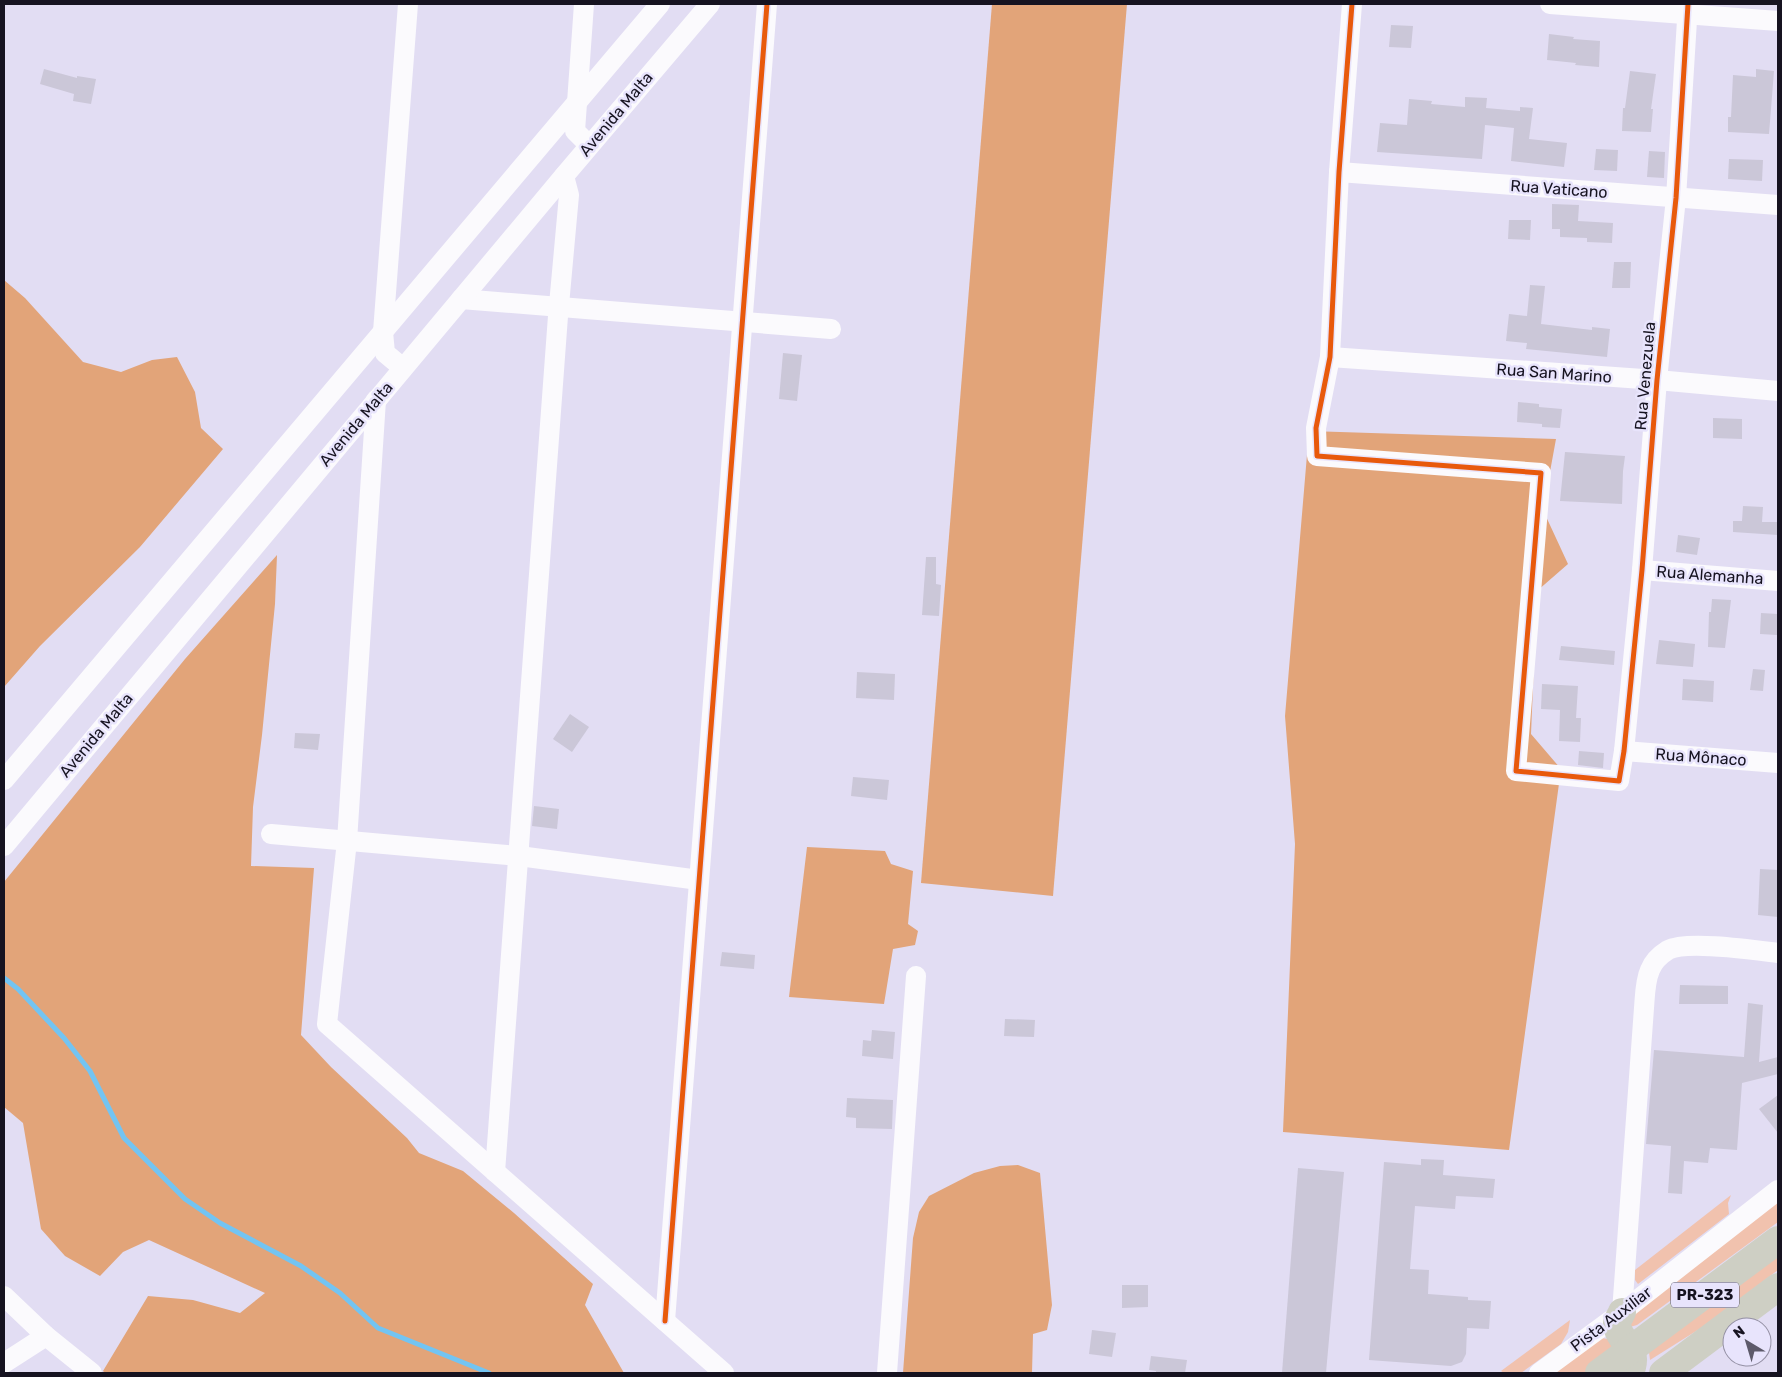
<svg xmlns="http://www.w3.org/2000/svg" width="1782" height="1377" viewBox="0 0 1782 1377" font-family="Rubik,sans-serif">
<rect width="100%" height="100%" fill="#e2ddf3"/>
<g fill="#f1c2ae">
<path d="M 1731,1195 L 1728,1203 L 1729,1214 L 1638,1284 L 1635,1280 L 1635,1270 Z"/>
<path d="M 1778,1200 L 1778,1222 L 1637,1325 L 1630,1327 L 1628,1316 Z"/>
<path d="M 1778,1253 L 1778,1270 L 1701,1328 L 1650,1360 L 1649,1352 Z"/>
<path d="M 1570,1320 L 1568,1332 L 1561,1344 L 1521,1373 L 1504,1373 L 1501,1371 Z"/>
<path d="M 1602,1338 L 1608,1339 L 1615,1347 L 1586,1373 L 1552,1373 Z"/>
</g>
<g fill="#e2a479">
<path d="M 992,4 L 1127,4 L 1053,896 L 921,883 Z"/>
<path d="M 4,280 L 25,298 L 83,362 L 121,372 L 152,360 L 177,357 L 195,392 L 201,428 L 223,449 L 140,547 L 40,646 L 4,687 Z"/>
<path d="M 1309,431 L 1556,439 L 1543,510 L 1568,564 L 1537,591 L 1531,734 L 1561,769 L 1509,1150 L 1283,1132 L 1295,844 L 1285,716 Z"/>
<path d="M 277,555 L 275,604 L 262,735 L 253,807 L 251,866 L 314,868 L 301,1035 L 331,1067 L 407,1138 L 419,1153 L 463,1171 L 514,1213 L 593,1284 L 585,1305 L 624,1373 L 105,1373 L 103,1371 L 148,1296 L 193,1300 L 240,1313 L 265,1293 L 149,1240 L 123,1252 L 100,1276 L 65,1256 L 41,1229 L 23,1123 L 4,1107 L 4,882 L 185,659 Z"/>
<path d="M 807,847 L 885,851 L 891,864 L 913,871 L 908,924 L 918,931 L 915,945 L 893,949 L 884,1004 L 789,997 Z"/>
<path d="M 1018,1165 L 1040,1173 L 1052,1305 L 1047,1330 L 1033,1334 L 1032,1373 L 903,1373 L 913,1238 L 919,1212 L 929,1196 L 974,1173 L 1000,1166 Z"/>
</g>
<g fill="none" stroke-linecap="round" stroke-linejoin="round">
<path stroke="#73c4f2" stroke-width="5" d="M 4,978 L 18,989 L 64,1038 L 90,1071 L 124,1138 L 185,1199 L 220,1223 L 301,1266 L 340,1293 L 378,1328 L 489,1373"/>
</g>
<g fill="#cbc7d8">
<path d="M 1391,25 L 1413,26 L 1411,48 L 1389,47 Z"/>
<path d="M 1549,34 L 1574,37 L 1573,39 L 1600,41 L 1599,67 L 1575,65 L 1576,63 L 1547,60 Z"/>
<path d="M 44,69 L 77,78 L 77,76 L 96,79 L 91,104 L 73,101 L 74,94 L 40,84 Z"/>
<path d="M 1756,69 L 1774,71 L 1769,134 L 1728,132 L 1728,117 L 1731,117 L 1733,75 L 1756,77 Z"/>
<path d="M 1630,71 L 1656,74 L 1651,109 L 1653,109 L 1651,132 L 1622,131 L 1623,108 L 1625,108 Z"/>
<path d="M 1465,97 L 1487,98 L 1486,108 L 1520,111 L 1520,107 L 1533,108 L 1529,139 L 1567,143 L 1564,167 L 1511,161 L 1514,128 L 1485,125 L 1482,159 L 1377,152 L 1380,123 L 1407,125 L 1409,99 L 1432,101 L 1431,104 L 1465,107 Z"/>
<path d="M 1596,149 L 1618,150 L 1617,171 L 1594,170 Z"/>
<path d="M 1649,151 L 1665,152 L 1664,178 L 1647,177 Z"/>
<path d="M 1729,159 L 1763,160 L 1762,181 L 1728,179 Z"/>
<path d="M 1552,204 L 1579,205 L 1578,221 L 1613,223 L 1612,243 L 1587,242 L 1587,238 L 1560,237 L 1560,229 L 1552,229 Z"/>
<path d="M 1509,220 L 1531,220 L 1530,240 L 1508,239 Z"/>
<path d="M 1614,262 L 1631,262 L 1630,288 L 1612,288 Z"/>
<path d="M 1530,285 L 1545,286 L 1541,324 L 1592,330 L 1592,327 L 1610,329 L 1607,357 L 1526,349 L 1527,343 L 1506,341 L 1509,314 L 1527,316 Z"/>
<path d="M 783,353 L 802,355 L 797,401 L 779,399 Z"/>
<path d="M 1518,402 L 1539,404 L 1539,407 L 1562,409 L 1560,428 L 1542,427 L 1542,424 L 1517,422 Z"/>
<path d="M 1713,418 L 1742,419 L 1742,439 L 1713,438 Z"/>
<path d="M 1565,452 L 1625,456 L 1623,471 L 1622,504 L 1560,501 Z"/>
<path d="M 1743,506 L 1763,507 L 1762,522 L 1778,522 L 1778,535 L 1733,532 L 1733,521 L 1742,521 Z"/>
<path d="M 1678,535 L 1700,538 L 1697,555 L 1676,552 Z"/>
<path d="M 926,557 L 936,557 L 936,584 L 941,585 L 939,616 L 922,615 Z"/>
<path d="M 1712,599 L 1731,600 L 1725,648 L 1708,647 L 1709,612 L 1711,612 Z"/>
<path d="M 1761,613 L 1778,614 L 1777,635 L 1760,634 Z"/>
<path d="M 1659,640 L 1695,644 L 1693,667 L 1656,664 Z"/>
<path d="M 1561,646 L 1615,651 L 1614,665 L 1559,660 Z"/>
<path d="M 1753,669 L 1765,670 L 1763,691 L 1750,690 Z"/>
<path d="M 857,672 L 895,674 L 894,700 L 856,698 Z"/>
<path d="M 1683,679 L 1714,681 L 1713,702 L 1682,700 Z"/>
<path d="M 1542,684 L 1578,686 L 1576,718 L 1581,718 L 1580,742 L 1559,741 L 1560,710 L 1541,709 Z"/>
<path d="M 570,714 L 589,727 L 572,752 L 553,739 Z"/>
<path d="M 295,733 L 320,734 L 318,750 L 294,748 Z"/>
<path d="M 1579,751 L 1604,753 L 1603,768 L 1578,765 Z"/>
<path d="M 853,777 L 889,780 L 887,800 L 851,796 Z"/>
<path d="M 534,806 L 559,809 L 557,829 L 532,826 Z"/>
<path d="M 1760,869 L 1778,870 L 1778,917 L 1758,915 Z"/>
<path d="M 722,952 L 755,955 L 754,969 L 720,966 Z"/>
<path d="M 1680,985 L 1728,986 L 1728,1004 L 1679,1004 Z"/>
<path d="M 1748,1003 L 1763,1005 L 1759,1062 L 1778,1057 L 1778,1074 L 1742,1083 L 1737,1150 L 1710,1148 L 1708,1163 L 1684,1161 L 1682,1194 L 1668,1193 L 1671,1146 L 1646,1144 L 1654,1050 L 1744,1057 Z"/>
<path d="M 1005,1019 L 1035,1020 L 1034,1037 L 1004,1036 Z"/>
<path d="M 872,1030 L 895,1032 L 893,1059 L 862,1056 L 863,1040 L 871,1041 Z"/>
<path d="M 1778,1095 L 1778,1133 L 1759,1109 Z"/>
<path d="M 847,1098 L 893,1100 L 892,1129 L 856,1128 L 856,1118 L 846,1117 Z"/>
<path d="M 1421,1159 L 1444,1160 L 1443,1175 L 1495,1179 L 1493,1198 L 1456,1196 L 1455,1209 L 1415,1206 L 1410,1269 L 1429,1270 L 1428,1294 L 1468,1297 L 1468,1300 L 1491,1301 L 1489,1329 L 1467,1328 L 1466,1354 L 1462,1362 L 1451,1366 L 1369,1360 L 1384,1162 L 1421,1165 Z"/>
<path d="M 1298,1168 L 1344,1172 L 1326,1373 L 1282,1373 Z"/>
<path d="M 1122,1285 L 1148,1285 L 1148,1307 L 1122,1308 Z"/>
<path d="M 1092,1330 L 1116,1333 L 1112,1357 L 1089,1354 Z"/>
<path d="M 1151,1356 L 1187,1360 L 1185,1373 L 1156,1373 L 1156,1371 L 1149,1370 Z"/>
</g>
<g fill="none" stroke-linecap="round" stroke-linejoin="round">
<g stroke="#fbfafd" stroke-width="20">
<path d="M 584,4 L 575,131 L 589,145"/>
<path d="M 1352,4 L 1339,172 L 1330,357 L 1316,428 L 1317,456 L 1541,473 L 1516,771 L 1619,781 L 1624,751 L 1642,570 L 1657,380 L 1676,198 L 1688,4"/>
<path d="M 1550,4 L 1778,21"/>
<path d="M 1339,172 L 1778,205"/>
<path d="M 461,299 L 831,329"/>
<path d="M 1330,357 L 1657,380 L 1778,391"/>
<path d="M 403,368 L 385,353 L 383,332 L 408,4"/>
<path d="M 376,400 L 347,841 L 327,1024 L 724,1373"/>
<path d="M 1642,570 L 1778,581"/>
<path d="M 1624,751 L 1778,763"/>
<path d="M 4,780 L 660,4"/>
<path d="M 271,834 L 519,856 L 699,880"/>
<path d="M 4,846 L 564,176 L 710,4"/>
<path d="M 495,1172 L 558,316 L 569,195 L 564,176"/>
<path d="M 4,1296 L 46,1336 L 92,1373"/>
<path d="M 1622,1312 L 1644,1008 C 1645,996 1645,981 1650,970 C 1653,962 1660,955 1668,950 C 1687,940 1754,950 1778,953"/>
<path d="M 665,1321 L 767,4"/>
<path d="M 4,1363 L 46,1336"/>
<path d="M 887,1373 L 916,976"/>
<path d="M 1539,1373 L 1622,1312 L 1778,1190"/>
</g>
<g stroke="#cecfc4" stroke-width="28">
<path d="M 1622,1312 C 1621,1315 1617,1320 1617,1323 C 1617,1341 1638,1345 1632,1367"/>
<path d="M 1599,1373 L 1778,1240"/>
<path d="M 1663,1373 L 1778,1287"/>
</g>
<g stroke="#e8e4fc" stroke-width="8">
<g id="cycleway">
<path d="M 1352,4 L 1339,172 L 1330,357 L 1316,428 L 1317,456 L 1541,473 L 1516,771 L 1619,781 L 1624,751 L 1642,570 L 1657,380 L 1676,198 L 1688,4"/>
<path d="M 665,1321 L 767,4"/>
</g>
</g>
<use href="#cycleway" stroke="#e8590c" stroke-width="5"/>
</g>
<g text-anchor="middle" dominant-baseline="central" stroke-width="5" stroke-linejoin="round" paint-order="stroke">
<rect fill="#e8e4fc" stroke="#555262" stroke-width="1" x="1671" y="1282.5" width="68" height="25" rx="4"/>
<g font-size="15" font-weight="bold" fill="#161320">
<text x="1705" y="1295">PR-323</text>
</g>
<g font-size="16" fill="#161320" stroke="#e8e4fc">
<text transform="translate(616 114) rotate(-50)">Avenida Malta</text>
<text transform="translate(1559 189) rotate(4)">Rua Vaticano</text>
<text transform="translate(1554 373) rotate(4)">Rua San Marino</text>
<text transform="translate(1645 376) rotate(-85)">Rua Venezuela</text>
<text transform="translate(356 424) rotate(-50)">Avenida Malta</text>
<text transform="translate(1710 575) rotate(4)">Rua Alemanha</text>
<text transform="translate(96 735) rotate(-50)">Avenida Malta</text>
<text transform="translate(1701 757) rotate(4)">Rua Mônaco</text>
<text transform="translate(1611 1319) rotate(-37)">Pista Auxiliar</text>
</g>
</g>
<rect width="1782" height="1377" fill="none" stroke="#161320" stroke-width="10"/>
<g transform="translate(1747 1342) rotate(322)"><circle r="24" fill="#e8e4fc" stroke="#9490a4"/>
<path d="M0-4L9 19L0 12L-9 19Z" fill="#5d5a6a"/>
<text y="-8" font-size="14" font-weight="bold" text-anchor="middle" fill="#161320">N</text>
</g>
</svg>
